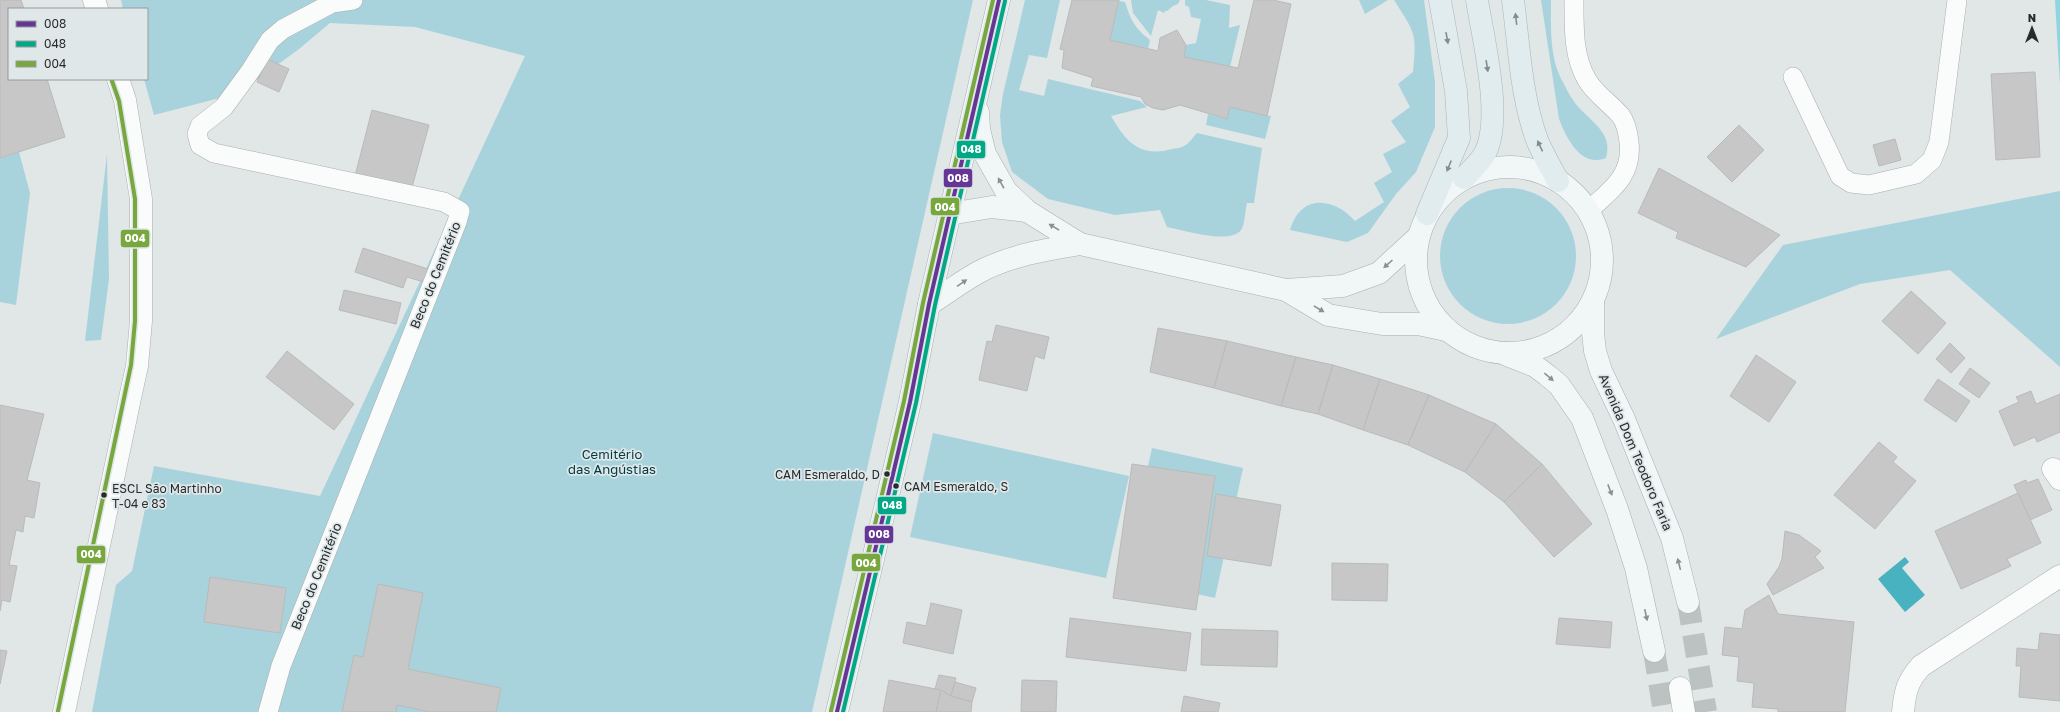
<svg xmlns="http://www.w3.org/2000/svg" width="2060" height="712" viewBox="0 0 2060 712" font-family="'Golos Text',sans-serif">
<rect width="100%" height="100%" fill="#e1e6e7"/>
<g fill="#a8d3dd">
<path d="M 121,0 L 973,0 L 812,712 L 92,712 L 116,585 L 132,571 L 154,466 L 320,496 L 525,56 L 415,27 L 330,23 L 299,49 L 239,93 L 154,115 L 144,79 L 147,79 L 147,9 L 123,9 Z"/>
<path d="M 1025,0 L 1060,0 L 1047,58 L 1029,55 L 1019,90 L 1044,96 L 1048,79 L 1140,101 L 1147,107 L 1111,116 C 1126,142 1140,158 1172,149 C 1176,148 1181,148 1184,146 C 1189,144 1193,137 1197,133 L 1262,148 L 1254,203 L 1247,203 C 1245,210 1245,225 1241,230 C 1230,245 1183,230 1167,227 L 1160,210 L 1115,215 L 1048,199 L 1012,172 L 1002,142 L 1000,115 L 1003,94 Z"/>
<path d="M 1131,0 L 1180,0 L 1178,4 L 1173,6 L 1167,11 L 1165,11 L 1164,13 L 1158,10 L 1151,36 L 1133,13 Z"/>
<path d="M 1185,0 L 1206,0 L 1230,5 L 1229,28 L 1240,25 L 1230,67 L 1184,57 L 1186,45 L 1196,43 L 1201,19 L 1191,17 L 1189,7 L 1185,5 Z"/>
<path d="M 1359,0 L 1388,0 L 1365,14 Z"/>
<path d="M 1394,0 L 1424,0 L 1435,82 L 1435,127 L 1416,172 L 1396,194 L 1368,233 L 1347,242 L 1290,230 C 1297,205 1317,195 1341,209 C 1346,212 1351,217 1355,221 L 1384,202 L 1374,183 L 1392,172 L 1383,154 L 1406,142 L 1391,121 L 1410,107 L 1398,84 L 1413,72 C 1417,33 1415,33 1394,0 Z"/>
<path d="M 1541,0 L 1551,0 C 1551,28 1549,59 1564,84 C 1567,91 1571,97 1575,103 C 1589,121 1614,132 1606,158 C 1581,168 1567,139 1559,119 Z"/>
<path d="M 1119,1 L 1125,2 C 1131,21 1135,28 1150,40 L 1148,49 L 1110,40 Z"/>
<path d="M 1230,107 L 1271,116 L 1265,139 L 1206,125 L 1208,114 L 1227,119 Z"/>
<path d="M 19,152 L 30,193 L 16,305 L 0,302 L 0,158 Z"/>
<path d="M 107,154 L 109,279 L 101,340 L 85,341 Z"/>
<circle cx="1508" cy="256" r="68"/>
<path d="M 2060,191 L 2060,367 L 1950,270 L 1860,284 L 1716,339 L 1783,245 Z"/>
<path d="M 933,433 L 1129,476 L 1106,578 L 910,537 Z"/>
<path d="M 1152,448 L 1243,468 L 1215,598 L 1123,578 Z"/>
</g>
<path fill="#91d4e1" d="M 2055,0 L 2060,0 L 2060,84 Z"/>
<path fill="#49b2c1" d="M 1905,557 L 1909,562 L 1902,568 L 1925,595 L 1905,612 L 1878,579 Z"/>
<g fill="#c6c7c6" stroke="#b9bbba">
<path d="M 0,0 L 21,0 L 24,9 L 9,9 L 9,79 L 47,79 L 65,137 L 0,158 Z"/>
<path d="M 1072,0 L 1119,0 L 1110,40 L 1158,51 L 1160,38 L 1177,30 L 1186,45 L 1184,57 L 1238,68 L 1254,0 L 1273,0 L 1291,4 L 1267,116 L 1230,107 L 1227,119 L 1180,105 L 1163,110 L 1153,108 L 1145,104 L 1141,97 L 1091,86 L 1093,78 L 1062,68 L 1064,50 L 1060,49 Z"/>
<path d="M 267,59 L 289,69 L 279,92 L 257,82 Z"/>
<path d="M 2035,72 L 2040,157 L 1996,160 L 1991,74 Z"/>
<path d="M 372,110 L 429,125 L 411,191 L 355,176 Z"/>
<path d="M 1739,125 L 1764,150 L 1732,182 L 1707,157 Z"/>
<path d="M 1895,139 L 1901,160 L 1879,166 L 1873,145 Z"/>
<path d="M 1659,168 L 1780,235 L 1746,267 L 1676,238 L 1678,232 L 1638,213 Z"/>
<path d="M 363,248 L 428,269 L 424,282 L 407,277 L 403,288 L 355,272 Z"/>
<path d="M 344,290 L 401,303 L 396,324 L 339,310 Z"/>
<path d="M 1911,291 L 1946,323 L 1918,354 L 1882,321 Z"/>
<path d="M 996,325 L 1049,337 L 1044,359 L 1035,356 L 1027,391 L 979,380 L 987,341 L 992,342 Z"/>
<path d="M 1158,328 L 1227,341 L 1214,388 L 1150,372 Z"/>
<path d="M 1227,341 L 1296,357 L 1281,406 L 1214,388 Z"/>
<path d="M 1950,343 L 1965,358 L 1951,373 L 1936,359 Z"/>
<path d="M 287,351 L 354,404 L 334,430 L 266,377 Z"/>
<path d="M 1756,355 L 1796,382 L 1769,422 L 1730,396 Z"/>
<path d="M 1296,357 L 1333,365 L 1318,414 L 1281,406 Z"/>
<path d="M 1333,365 L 1380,379 L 1363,430 L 1318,414 Z"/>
<path d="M 1970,368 L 1990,383 L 1979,398 L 1959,384 Z"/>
<path d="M 1380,379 L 1429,395 L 1408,445 L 1363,430 Z"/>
<path d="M 1938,379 L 1970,401 L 1956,422 L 1924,400 Z"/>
<path d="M 2031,391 L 2036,404 L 2060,394 L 2060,432 L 2037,442 L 2035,437 L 2014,446 L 1999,411 L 2019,402 L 2016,397 Z"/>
<path d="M 1429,395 L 1496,424 L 1465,472 L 1408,445 Z"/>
<path d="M 0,405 L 44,414 L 27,480 L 40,483 L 34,518 L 25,516 L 23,532 L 16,530 L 9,565 L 17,566 L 10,602 L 2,600 L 0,611 Z"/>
<path d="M 1496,424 L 1542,464 L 1504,502 L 1465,472 Z"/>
<path d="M 1879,442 L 1897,457 L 1893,462 L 1916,481 L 1875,529 L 1834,495 Z"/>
<path d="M 1132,464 L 1215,476 L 1196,610 L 1113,598 Z"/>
<path d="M 1542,464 L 1592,524 L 1554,557 L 1504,502 Z"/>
<path d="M 2038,479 L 2052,510 L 2030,520 L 2014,485 L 2026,480 L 2027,483 Z"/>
<path d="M 2018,493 L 2041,543 L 2007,559 L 2011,566 L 1961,589 L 1935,531 Z"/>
<path d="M 1216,494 L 1281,505 L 1271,566 L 1207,556 Z"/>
<path d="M 1785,531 L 1799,535 L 1821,551 L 1815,557 L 1824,568 L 1773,595 L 1767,584 L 1779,567 L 1782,559 Z"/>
<path d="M 1332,563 L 1388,564 L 1387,601 L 1332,600 Z"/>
<path d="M 210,577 L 286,588 L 280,633 L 204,622 Z"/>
<path d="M 378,584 L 423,593 L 408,669 L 501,688 L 496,712 L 430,712 L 397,705 L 396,712 L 342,712 L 354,655 L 363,657 Z"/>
<path d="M 1769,595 L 1778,614 L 1854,622 L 1845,712 L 1778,712 L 1778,709 L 1752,707 L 1754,683 L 1737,681 L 1739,657 L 1722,655 L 1725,627 L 1742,629 L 1745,610 Z"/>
<path d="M 931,603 L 962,610 L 953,654 L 903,643 L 907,622 L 926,626 Z"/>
<path d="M 1070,618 L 1191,633 L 1186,671 L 1066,657 Z"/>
<path d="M 1559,618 L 1612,622 L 1610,648 L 1556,644 Z"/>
<path d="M 1202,629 L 1278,631 L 1277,667 L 1201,665 Z"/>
<path d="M 2040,633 L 2060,635 L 2060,701 L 2019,697 L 2021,666 L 2016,666 L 2017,648 L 2038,650 Z"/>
<path d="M 0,650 L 7,651 L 0,684 Z"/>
<path d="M 939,675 L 956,678 L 951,696 L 935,689 Z"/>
<path d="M 889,680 L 941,690 L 936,712 L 883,712 Z"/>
<path d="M 1022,680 L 1057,681 L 1056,712 L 1021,712 Z"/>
<path d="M 955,682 L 976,688 L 972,702 L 951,696 Z"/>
<path d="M 941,690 L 951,696 L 972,702 L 971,712 L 936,712 Z"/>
<path d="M 1184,696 L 1220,703 L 1218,712 L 1181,712 Z"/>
</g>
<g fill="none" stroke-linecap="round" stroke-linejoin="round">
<g stroke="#bcc1c2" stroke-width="22" stroke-dasharray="22 11" stroke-linecap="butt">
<path d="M 1688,602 L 1706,712"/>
<path d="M 1654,651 L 1664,712"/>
</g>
<g stroke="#aaaeae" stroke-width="20">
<g id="service">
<path d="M 1574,0 C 1574,28 1573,56 1587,80 C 1596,95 1610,103 1621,116 C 1626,123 1628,133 1629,142 C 1633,176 1611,190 1588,211"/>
<path d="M 1793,77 L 1840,176 L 1851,183 L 1869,185 L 1916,174 L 1932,160 L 1939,142 L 1957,0"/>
<path d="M 268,712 L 281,666 L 457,222 L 460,211 L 444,202 L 214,153 L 200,145 L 197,134 L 200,126 L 224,107 L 251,70 L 270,40 L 283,29 L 332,3 L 353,0"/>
</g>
</g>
<g stroke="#aaaeae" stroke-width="23">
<g id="minor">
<path d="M 94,0 L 97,9"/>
<path d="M 2053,469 L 2060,479"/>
<path d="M 1680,688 L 1684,712"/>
<path d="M 64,712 L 130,398 L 137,366 L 141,321 L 141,199 L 125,100 L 118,79"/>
<path d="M 1903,712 C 1905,691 1907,682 1921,666 L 2060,576"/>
</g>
</g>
<g stroke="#aaaeae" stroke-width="23">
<g id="secondary">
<path d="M 978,112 L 979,129 L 985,154 L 1006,191 L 1027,211 L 1080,244 L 1286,290 L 1343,286 L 1379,273 L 1417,238"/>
<circle cx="1509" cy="260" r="93"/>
<path d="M 949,214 L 992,207 L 1027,211"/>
<path d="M 1286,290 L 1328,315 L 1382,324 L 1418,324 L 1446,330"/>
<path d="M 1593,301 L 1593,333 L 1595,351 L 1601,371 L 1624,419 L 1672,538 L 1688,602"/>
<path d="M 929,304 C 946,294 962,281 979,272 C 1011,255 1045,250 1080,244"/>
<path d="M 1507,355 L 1535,366 L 1547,375 L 1559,385 L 1582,418 L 1617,509 L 1636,568 L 1654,651"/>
<path d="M 837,712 L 910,402 L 929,304 L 999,0"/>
</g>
</g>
<g stroke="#a7b7ba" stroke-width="23">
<g id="trunk">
<path d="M 1513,0 C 1519,46 1521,96 1537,140 C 1543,154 1551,168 1558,181"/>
<path d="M 1464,178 C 1470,171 1479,163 1484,155 C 1504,121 1483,39 1477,0"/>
<path d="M 1427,214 L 1459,138 L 1456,91 L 1440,0"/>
</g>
</g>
<use href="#service" stroke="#fafbfb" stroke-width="19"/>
<use href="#minor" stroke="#fafbfb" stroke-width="22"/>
<use href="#secondary" stroke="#f1f6f7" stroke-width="22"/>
<use href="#trunk" stroke="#e1ecee" stroke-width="22"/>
<g stroke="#dfe7e9" stroke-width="7">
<path id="bus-1" d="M 837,712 L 910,402 L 929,304 L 999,0"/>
</g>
<g stroke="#dfe7e9" stroke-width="7">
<path id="bus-2" d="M 843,712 L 916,403 L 935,305 L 1005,1"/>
</g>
<g stroke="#dfe7e9" stroke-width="7">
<g id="bus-3">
<path d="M 58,711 L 131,365 L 135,321 L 135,199 L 119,101 L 112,81"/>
<path d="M 831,711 L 904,401 L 923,303 L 993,0"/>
</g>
</g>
<use href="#bus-1" stroke="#663695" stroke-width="4"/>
<use href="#bus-2" stroke="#00a886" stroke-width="4"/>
<use href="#bus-3" stroke="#78a73d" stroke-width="4"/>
</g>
<defs><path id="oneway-solid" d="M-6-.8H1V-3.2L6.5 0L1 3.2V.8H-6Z"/></defs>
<g fill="#848c8d">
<use href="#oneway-solid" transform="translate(1516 19) rotate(-97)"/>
<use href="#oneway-solid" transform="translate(1447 38) rotate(80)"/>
<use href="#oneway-solid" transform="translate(1487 66) rotate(81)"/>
<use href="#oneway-solid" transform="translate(1540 146) rotate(-115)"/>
<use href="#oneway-solid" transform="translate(1449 166) rotate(112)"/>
</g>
<g fill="#8c9092">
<use href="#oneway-solid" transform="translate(1001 183) rotate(-119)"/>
<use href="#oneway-solid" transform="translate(1054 227) rotate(-149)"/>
<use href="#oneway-solid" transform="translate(1388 264) rotate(138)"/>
<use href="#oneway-solid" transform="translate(962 283) rotate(-34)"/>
<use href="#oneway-solid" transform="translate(1319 309) rotate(31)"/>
<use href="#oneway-solid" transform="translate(1549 377) rotate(40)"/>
<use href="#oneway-solid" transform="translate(1610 490) rotate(69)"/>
<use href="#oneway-solid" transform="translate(1679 564) rotate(-104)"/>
<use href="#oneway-solid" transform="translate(1646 615) rotate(78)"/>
</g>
<g fill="#282b2c" stroke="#dfe7e9" stroke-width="1.5">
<circle cx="887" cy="474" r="3.5"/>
<circle cx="896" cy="486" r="3.5"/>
<circle cx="104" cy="495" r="3.5"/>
</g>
<g text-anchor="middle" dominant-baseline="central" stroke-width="3.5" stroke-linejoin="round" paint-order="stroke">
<g font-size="12" fill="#282b2c" stroke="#dfe7e9" text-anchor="start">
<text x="880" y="474" text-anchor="end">CAM Esmeraldo, D</text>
<text x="904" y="486">CAM Esmeraldo, S</text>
<text x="112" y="488">ESCL São Martinho<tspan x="112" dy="15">T-04 e 83</tspan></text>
</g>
<g font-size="13" fill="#282b2c" stroke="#dfe7e9">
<text transform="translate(435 275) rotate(-68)">Beco do Cemitério</text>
<text transform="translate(1636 452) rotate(67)">Avenida Dom Teodoro Faria</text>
<text transform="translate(316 576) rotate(-68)">Beco do Cemitério</text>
</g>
<g font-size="13" fill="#003a43" stroke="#dfe7e9">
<text x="612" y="454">Cemitério<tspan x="612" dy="15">das Angústias</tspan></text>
</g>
</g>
<g stroke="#dfe7e9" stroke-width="1.5">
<rect x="956" y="140" width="30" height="19" rx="4" fill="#00a886"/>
<rect x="943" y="168" width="30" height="20" rx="4" fill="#663695"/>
<rect x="930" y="197" width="30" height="19" rx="4" fill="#78a73d"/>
<rect x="120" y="229" width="30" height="19" rx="4" fill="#78a73d"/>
<rect x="877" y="496" width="30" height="19" rx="4" fill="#00a886"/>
<rect x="864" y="525" width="30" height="19" rx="4" fill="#663695"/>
<rect x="76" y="545" width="30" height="19" rx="4" fill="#78a73d"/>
<rect x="851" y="553" width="30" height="19" rx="4" fill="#78a73d"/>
</g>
<g font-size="11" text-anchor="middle" font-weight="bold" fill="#fff">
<text x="971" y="153">048</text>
<text x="958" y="182">008</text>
<text x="945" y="211">004</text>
<text x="135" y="242">004</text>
<text x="892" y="509">048</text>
<text x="879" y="538">008</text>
<text x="91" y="558">004</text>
<text x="866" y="567">004</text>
</g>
<rect x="8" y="8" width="140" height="72" fill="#dfe7e9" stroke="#969c9d"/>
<rect x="16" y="21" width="20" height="6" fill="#663695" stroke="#969c9d"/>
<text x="44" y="28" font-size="12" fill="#282b2c">008</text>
<rect x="16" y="41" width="20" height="6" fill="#00a886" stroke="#969c9d"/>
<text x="44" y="48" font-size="12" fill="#282b2c">048</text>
<rect x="16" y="61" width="20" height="6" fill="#78a73d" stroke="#969c9d"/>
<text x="44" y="68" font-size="12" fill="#282b2c">004</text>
<g transform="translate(2032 28)" stroke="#dfe7e9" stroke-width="3" paint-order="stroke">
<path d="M0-3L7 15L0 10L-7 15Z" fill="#282b2c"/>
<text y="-6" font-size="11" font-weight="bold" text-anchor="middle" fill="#282b2c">N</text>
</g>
</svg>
